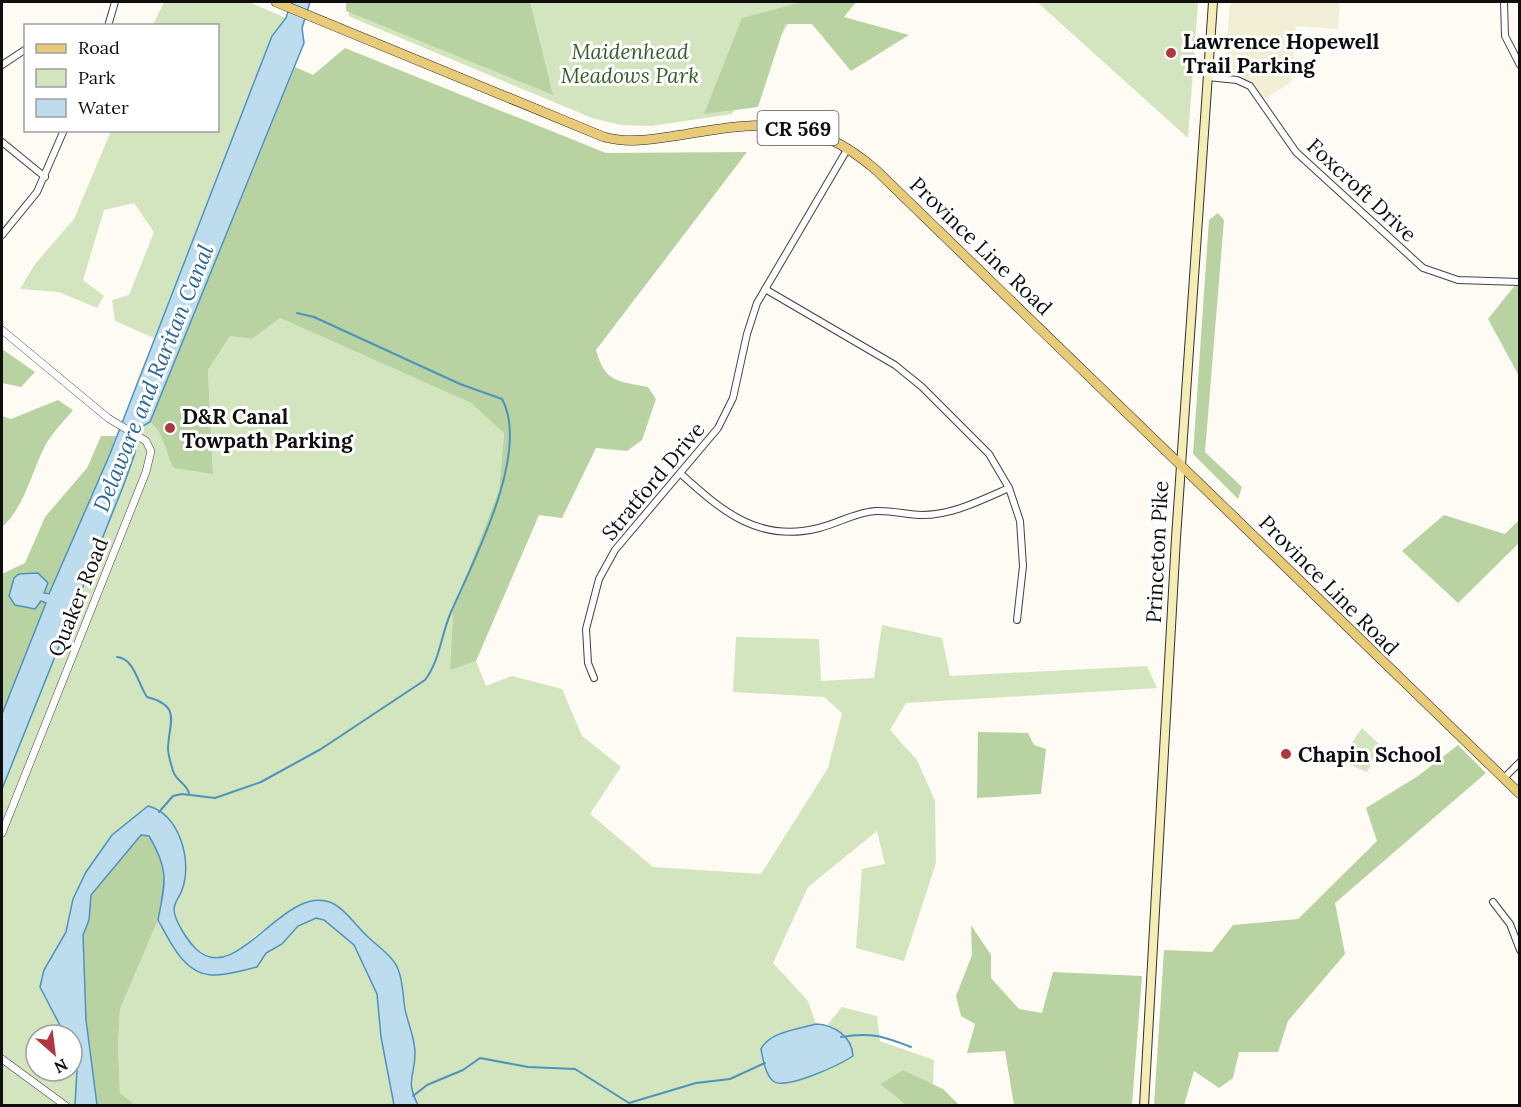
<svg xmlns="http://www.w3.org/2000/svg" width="1521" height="1107" viewBox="0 0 1521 1107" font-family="Lora,serif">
<rect width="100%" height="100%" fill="#fdfbf3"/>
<path fill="#f1eed5" d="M 1230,2 L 1340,2 L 1338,29 L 1296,26 L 1291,82 L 1263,100 L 1235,78 L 1224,77 Z"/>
<g fill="#d3e5bf">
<path d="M 164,2 L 249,2 L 286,18 L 272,36 L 154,338 L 115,321 L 112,300 L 129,295 L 154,232 L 134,203 L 104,210 L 83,280 L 104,296 L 97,308 L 59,292 L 20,289 L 35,264 L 74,219 L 111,131 L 218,130 L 218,26 L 153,25 Z"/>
<path d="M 353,2 L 802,2 L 732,114 L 651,126 L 621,125 L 592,118 L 348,16 Z"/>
<path d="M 1037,2 L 1198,2 L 1188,138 Z"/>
<path d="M 280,318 L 471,403 L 504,432 L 499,490 L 453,610 L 450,669 L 476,661 L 486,686 L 512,676 L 562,689 L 582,736 L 621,767 L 590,814 L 653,867 L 761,874 L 828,768 L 842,713 L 824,697 L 733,692 L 736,637 L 819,639 L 821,681 L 874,678 L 882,625 L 942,638 L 950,676 L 1147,666 L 1157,688 L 906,703 L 890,730 L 917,760 L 935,801 L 936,863 L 904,961 L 856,948 L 862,869 L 885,864 L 877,831 L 808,887 L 773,963 L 808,1001 L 816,1024 L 787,1033 L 761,1050 L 768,1075 L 844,1061 L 835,1028 L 827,1025 L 842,1007 L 877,1016 L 880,1041 L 934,1060 L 933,1085 L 903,1070 L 880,1084 L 906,1105 L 418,1105 L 411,1092 L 410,1076 L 415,1054 L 398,967 L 336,905 C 313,914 279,921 258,934 C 245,942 244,951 225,956 C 202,963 179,934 175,913 C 172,902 180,897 183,888 C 190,861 179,825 158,808 L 73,899 L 66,932 L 44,971 L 45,998 L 52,1006 L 65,1035 L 36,1035 L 36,1071 L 72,1071 L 72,1047 L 77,1070 L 75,1105 L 2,1106 L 2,789 L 124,484 L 141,427 L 150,422 C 162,432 165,443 168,457 L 213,473 L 208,370 L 230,336 L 252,339 Z"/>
<path d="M 1362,728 L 1380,745 L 1367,772 L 1340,760 Z"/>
<path d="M 316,918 L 324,920 L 354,945 L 377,994 L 381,1037 L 394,1105 L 135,1105 L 120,1093 L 118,1046 L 120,1009 L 158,920 L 184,963 L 263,959 L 266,953 L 282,944 L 298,926 Z"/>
</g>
<g fill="#b8d3a1">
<path d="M 346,2 L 530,2 L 553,95 L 346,11 Z"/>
<path d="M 802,2 L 856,2 L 844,17 L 909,35 L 851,71 L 812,24 L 785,24 L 758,107 L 704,114 L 742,18 Z"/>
<path d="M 345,48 L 606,153 L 747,152 L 596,350 C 605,383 618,381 648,387 L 656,399 L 642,440 L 627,451 L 596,448 L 562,518 L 539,515 L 476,661 L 450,670 L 453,610 L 499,490 L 504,433 L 471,403 L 280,318 L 252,339 L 230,336 L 208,370 L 213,474 L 174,468 C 164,452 166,435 150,422 L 295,67 L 313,75 Z"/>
<path d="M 1218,213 L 1224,220 L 1205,452 L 1242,487 L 1238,499 L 1193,454 L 1209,220 Z"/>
<path d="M 1516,284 L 1519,284 L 1519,376 L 1488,319 Z"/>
<path d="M 2,349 L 35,372 L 21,387 L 2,383 Z"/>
<path d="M 58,400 L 73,410 C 64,421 53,432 46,444 C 32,470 25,507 2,527 L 2,416 L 11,419 Z"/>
<path d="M 101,436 L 116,436 L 110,454 L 49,595 L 44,593 L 41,600 L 46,602 L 2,714 L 2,574 L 25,563 L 45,517 L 87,468 Z"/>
<path d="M 1444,515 L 1505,534 L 1519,520 L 1519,543 L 1458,603 L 1402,551 Z"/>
<path d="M 978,732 L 1028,733 L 1034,745 L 1046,749 L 1041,794 L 977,798 Z"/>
<path d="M 1458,745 L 1486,773 L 1335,903 L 1345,954 L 1288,1021 L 1278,1052 L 1239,1052 L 1233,1078 L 1219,1088 L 1194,1071 L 1184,1105 L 1154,1105 L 1164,950 L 1212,952 L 1233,925 L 1298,919 L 1377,841 L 1366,808 L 1418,776 Z"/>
<path d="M 141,835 L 149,836 L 158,851 L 166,884 L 158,920 L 120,1009 L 118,1046 L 120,1093 L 135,1105 L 97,1105 L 86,1020 L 83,935 L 89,920 L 91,895 Z"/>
<path d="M 971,925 L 991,955 L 991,978 L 1019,1009 L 1042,1013 L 1053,972 L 1142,976 L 1132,1105 L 1014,1105 L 1005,1051 L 967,1053 L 975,1024 L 961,1016 L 956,996 L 972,955 Z"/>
<path d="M 903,1070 L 943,1089 L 959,1105 L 906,1105 L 880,1084 Z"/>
</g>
<g fill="#bdddef" stroke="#4d93bd" stroke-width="1.5">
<path d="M 291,2 L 310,2 L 302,28 L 304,43 L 150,422 L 141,427 L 135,441 L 135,453 L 124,484 L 2,789 L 2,714 L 46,603 L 41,601 L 35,609 L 15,605 L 9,596 L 14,578 L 19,574 L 38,573 L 48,583 L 44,593 L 49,594 L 110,454 L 272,36 L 286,18 Z"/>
<path d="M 148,806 C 179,813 193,861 182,890 C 180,897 174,901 174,910 C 175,922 188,941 196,949 C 238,989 285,879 334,904 C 346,910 357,927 367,936 C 376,945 394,957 398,969 C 403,981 403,997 405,1009 C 408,1024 415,1038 415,1053 C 415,1078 405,1079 418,1105 L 394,1105 L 381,1037 L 377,994 L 354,945 L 324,920 L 316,918 L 298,926 L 282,944 L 266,953 L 257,967 C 243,970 225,976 211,975 C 183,973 170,941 158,920 C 165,883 170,871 149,836 L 141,835 L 91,895 L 89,920 L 83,935 L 86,1020 L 97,1105 L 75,1105 L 77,1070 L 72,1035 L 65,1035 L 40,987 L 44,970 L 66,932 L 73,899 L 86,872 L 112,835 Z"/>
<path d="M 816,1024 C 834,1025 852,1036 853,1056 C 841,1064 785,1091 773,1081 C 765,1074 763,1059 761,1049 C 769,1032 799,1029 816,1024 Z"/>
</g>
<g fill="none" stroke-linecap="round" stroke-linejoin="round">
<g stroke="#4d93bd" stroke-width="2">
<path d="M 117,657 C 134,658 138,684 147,697 C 182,706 169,722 168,748 C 168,755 171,764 173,771 C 176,781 186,783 189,793"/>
<path d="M 159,812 L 173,796 L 182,794 L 215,798 L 261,782 L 321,749 L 425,680 C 440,660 441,635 451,612 C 473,562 531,452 502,399 L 460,384 L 314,317 L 297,313"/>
<path d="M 841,1037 C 871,1032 883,1036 911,1047"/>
<path d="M 413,1096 L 427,1085 L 463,1070 L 480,1058 L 528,1067 L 575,1069 L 629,1103 L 696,1083 L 730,1079 L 765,1063"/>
</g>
<g stroke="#424242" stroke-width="8">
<g id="minor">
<path d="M 1504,2 L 1505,36 L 1520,65"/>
<path d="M 108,26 L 115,2"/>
<path d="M 2,65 L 26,49"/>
<path d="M 1208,77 L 1237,80 L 1250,86 L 1296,152 L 1423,268 L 1458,280 L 1520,282"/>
<path d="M 2,142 L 45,177"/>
<path d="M 2,235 L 37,192 L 64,130"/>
<path d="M 765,289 L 895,365 L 922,387 L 989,454 L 1009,488 L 1020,521 L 1023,566 L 1017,620"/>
<path d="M 681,474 C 723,512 759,543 819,528 C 839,523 856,512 876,511 C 892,510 907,515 922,515 C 953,515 981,500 1009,488"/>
<path d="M 594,678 L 588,663 L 586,629 L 599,579 L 615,550 L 718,428 L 733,398 L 747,334 L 757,303 L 848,148"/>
<path d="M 1504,778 L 1520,762"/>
<path d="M 1493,902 L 1510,924 L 1520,950"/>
</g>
</g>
<g stroke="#424242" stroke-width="8">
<g id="tertiary">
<path d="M 2,330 L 108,418 L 146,441 L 151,451 L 146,472 L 2,833"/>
<path d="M 2,1059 L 66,1106"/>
</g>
</g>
<g stroke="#313131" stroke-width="10">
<path id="secondary" d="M 1144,1106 L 1176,538 L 1213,2"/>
</g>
<g stroke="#202020" stroke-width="10">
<path id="primary" d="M 276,2 L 604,137 C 631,144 654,139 681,135 C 760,122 810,113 876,170 L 1520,794"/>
</g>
<use href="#minor" stroke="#fff" stroke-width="6"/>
<use href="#tertiary" stroke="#fff" stroke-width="7"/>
<use href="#secondary" stroke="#f5edb6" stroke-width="8"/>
<use href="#primary" stroke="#e8cb78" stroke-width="9"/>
</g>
<g fill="#af373f" stroke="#fff" stroke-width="2">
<circle cx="1171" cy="53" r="6"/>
<circle cx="170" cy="428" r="6"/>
<circle cx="1286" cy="754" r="6"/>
</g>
<g text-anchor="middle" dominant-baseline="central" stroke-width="6" stroke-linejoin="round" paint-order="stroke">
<rect fill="#fff" stroke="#575757" stroke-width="1.5" x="757.5" y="111" width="81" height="34" rx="4.5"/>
<g font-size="20" font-weight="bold" fill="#0f0f0f">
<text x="798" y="128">CR 569</text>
</g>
<g font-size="21" font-weight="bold" fill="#0f0f0f" stroke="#fff" text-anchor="start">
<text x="1183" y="41">Lawrence Hopewell<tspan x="1183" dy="24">Trail Parking</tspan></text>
<text x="182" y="416">D&amp;R Canal<tspan x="182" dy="24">Towpath Parking</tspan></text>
<text x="1298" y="754">Chapin School</text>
</g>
<g font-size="21" font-style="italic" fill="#335f27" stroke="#fff">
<text x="630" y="51">Maidenhead<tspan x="630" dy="24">Meadows Park</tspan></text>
</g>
<g font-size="21" fill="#0f0f0f" stroke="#fff">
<text transform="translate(1362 190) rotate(43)">Foxcroft Drive</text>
<text transform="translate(981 246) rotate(44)">Province Line Road</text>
<text transform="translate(653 481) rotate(-50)">Stratford Drive</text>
<text transform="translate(1157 552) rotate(-87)">Princeton Pike</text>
<text transform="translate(1329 585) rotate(45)">Province Line Road</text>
<text transform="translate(78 597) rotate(-68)">Quaker Road</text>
</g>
<g font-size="22" font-style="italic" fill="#276592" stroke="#fff">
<text transform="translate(153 378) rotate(-68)">Delaware and Raritan Canal</text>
</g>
</g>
<rect width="1521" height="1107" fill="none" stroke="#0f0f0f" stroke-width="6"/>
<rect x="24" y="24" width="195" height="108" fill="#ffffff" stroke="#9f9f9f" stroke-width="1.5"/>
<rect x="36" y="44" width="30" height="9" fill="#e8cb78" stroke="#9f9f9f" stroke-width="1.5"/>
<text x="78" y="54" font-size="18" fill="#0f0f0f">Road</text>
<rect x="36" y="69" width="30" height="18" fill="#d3e5bf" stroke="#9f9f9f" stroke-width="1.5"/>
<text x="78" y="84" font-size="18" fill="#0f0f0f">Park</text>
<rect x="36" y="99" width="30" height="18" fill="#bdddef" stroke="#9f9f9f" stroke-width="1.5"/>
<text x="78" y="114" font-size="18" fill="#0f0f0f">Water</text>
<g transform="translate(54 1053) rotate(152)"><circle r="28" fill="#ffffff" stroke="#9f9f9f" stroke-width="1.5"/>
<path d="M0-4.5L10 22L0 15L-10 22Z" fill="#af373f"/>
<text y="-9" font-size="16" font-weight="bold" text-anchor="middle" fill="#0f0f0f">N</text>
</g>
</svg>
